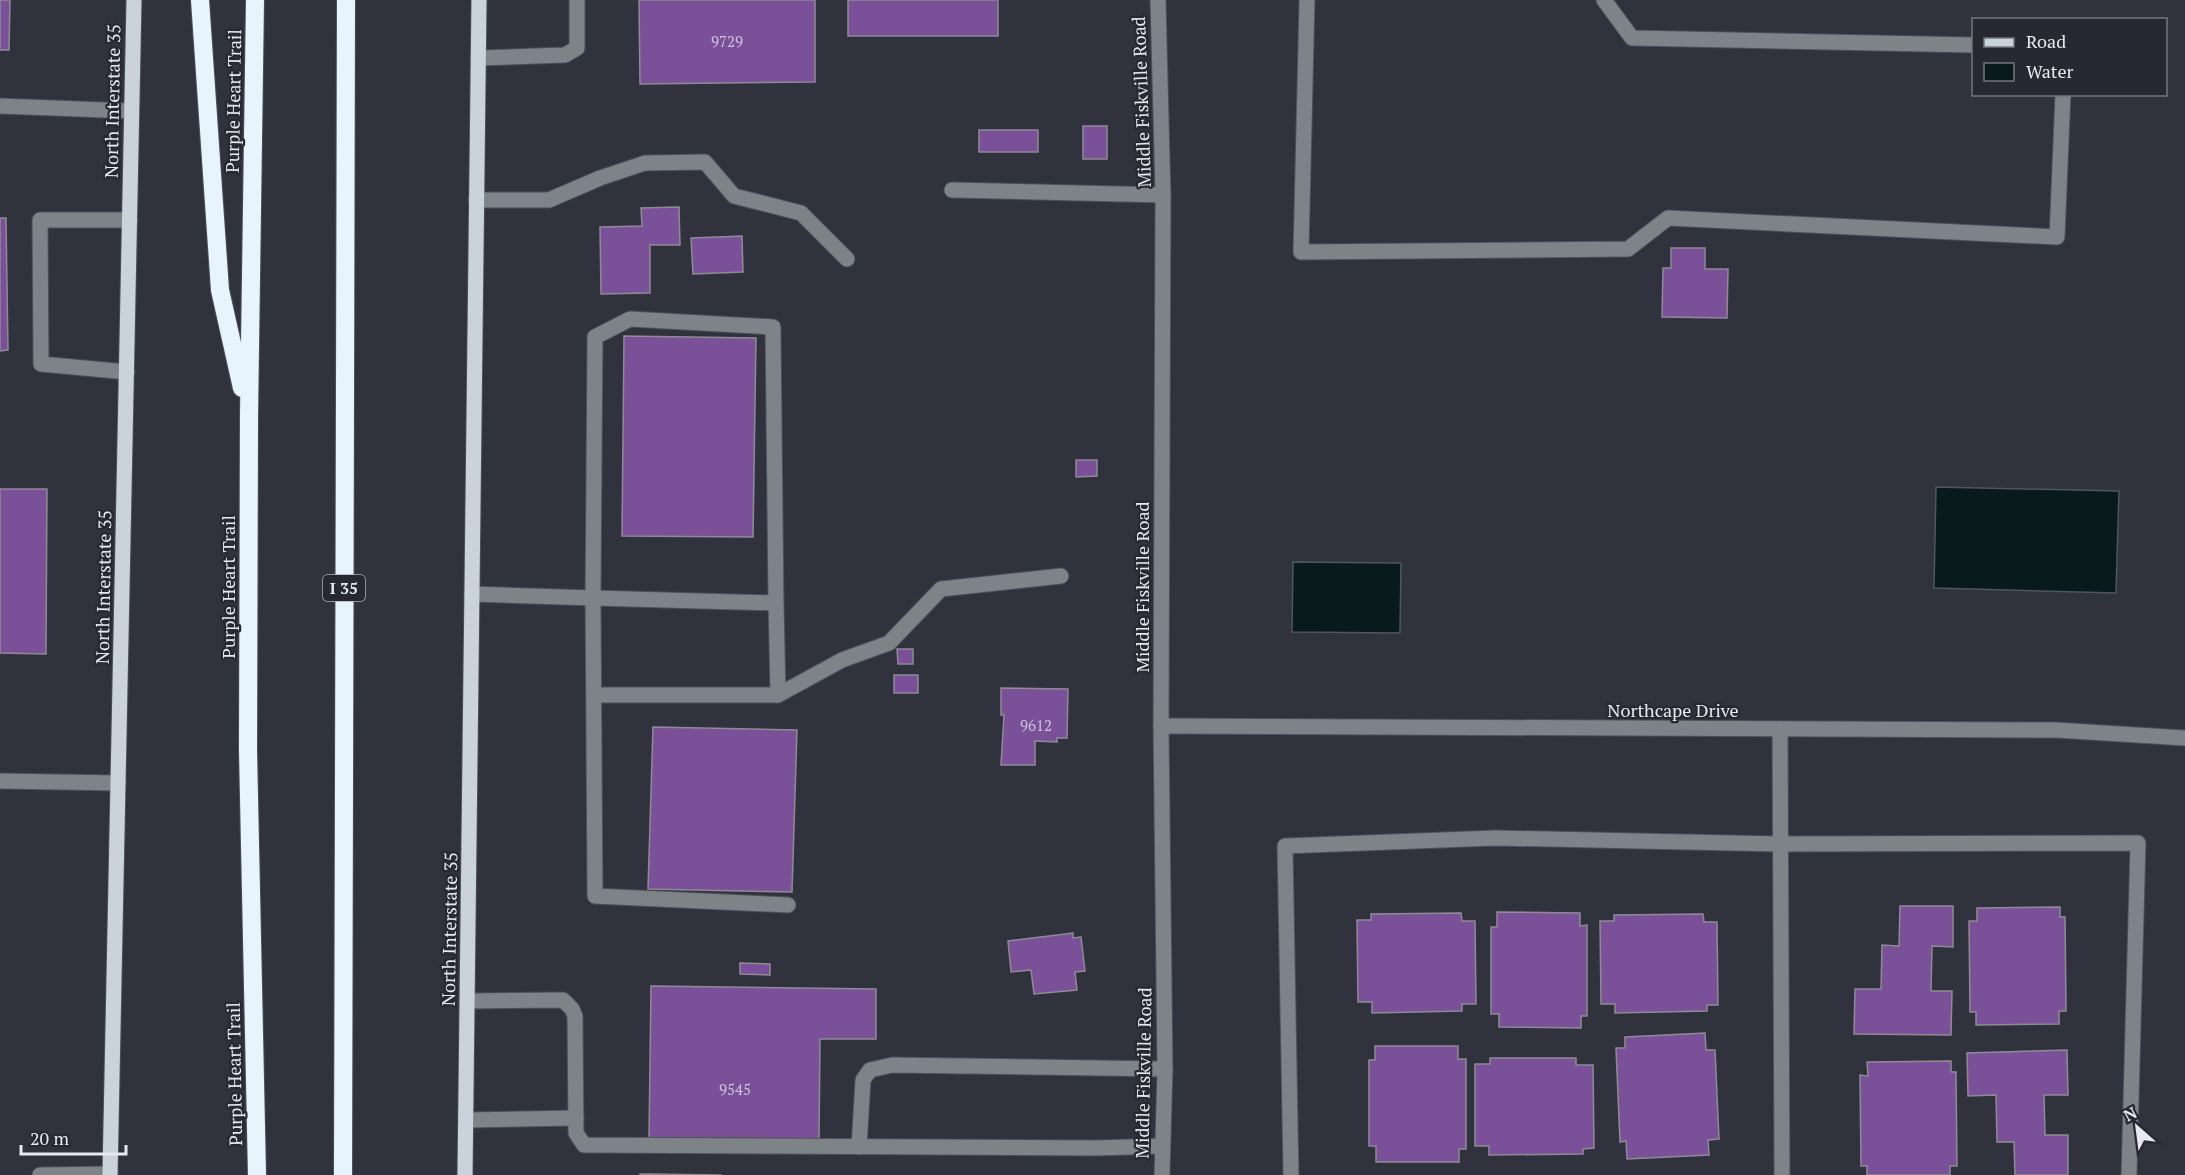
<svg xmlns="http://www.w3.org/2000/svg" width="2185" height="1175" viewBox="0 0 2185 1175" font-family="'PT Serif',serif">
<rect width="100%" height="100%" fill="#30323d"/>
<g fill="#091a1d" stroke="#4c585c" stroke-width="1.5">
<path d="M 1936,487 L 2119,491 L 2116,593 L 1934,588 Z"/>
<path d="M 1293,562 L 1401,563 L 1400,633 L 1292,632 Z"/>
</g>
<g fill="#7a5199" stroke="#908a95" stroke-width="1.5">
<path d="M 0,0 L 10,0 L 9,50 L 0,50 Z"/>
<path d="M 639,0 L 815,0 L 815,82 L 640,84 Z"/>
<rect x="848" y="0" width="150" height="36"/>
<rect x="1083" y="126" width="24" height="33"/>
<rect x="979" y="130" width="59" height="22"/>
<path d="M 679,207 L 680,245 L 650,245 L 650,293 L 601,294 L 600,227 L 642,226 L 641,208 Z"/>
<path d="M 0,218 L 6,218 L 8,350 L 0,351 Z"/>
<path d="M 742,236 L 743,272 L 693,274 L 691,238 Z"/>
<path d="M 1671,248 L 1705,248 L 1705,269 L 1728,269 L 1727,318 L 1662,317 L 1663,268 L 1671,268 Z"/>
<path d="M 624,336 L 756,338 L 753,537 L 622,536 Z"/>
<path d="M 1076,460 L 1097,460 L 1097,476 L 1076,477 Z"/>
<path d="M 0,489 L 47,489 L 46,654 L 0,653 Z"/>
<path d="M 897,649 L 913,649 L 913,664 L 898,664 Z"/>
<rect x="894" y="675" width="24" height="18"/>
<path d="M 1001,688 L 1068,689 L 1067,738 L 1057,738 L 1057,742 L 1035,741 L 1035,765 L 1001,765 L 1004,715 L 1001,715 Z"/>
<path d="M 653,727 L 797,730 L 792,892 L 648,889 Z"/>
<path d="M 1900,906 L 1953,906 L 1953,947 L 1932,946 L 1931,991 L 1952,991 L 1951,1035 L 1854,1034 L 1855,989 L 1881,989 L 1882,945 L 1899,946 Z"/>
<path d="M 2060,907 L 2060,917 L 2065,917 L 2066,1011 L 2059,1011 L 2059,1024 L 1976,1025 L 1976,1012 L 1970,1012 L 1969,921 L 1977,921 L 1977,908 Z"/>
<path d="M 1497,912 L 1580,913 L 1580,926 L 1587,925 L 1587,1016 L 1581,1016 L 1581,1028 L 1499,1027 L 1499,1014 L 1491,1014 L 1491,927 L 1497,927 Z"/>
<path d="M 1461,913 L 1462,921 L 1475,921 L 1476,1004 L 1462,1004 L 1462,1011 L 1372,1013 L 1372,1002 L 1358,1002 L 1357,920 L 1371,920 L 1371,914 Z"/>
<path d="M 1703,914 L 1704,922 L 1717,922 L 1718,1005 L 1707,1005 L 1707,1011 L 1615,1013 L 1615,1004 L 1601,1004 L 1600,921 L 1614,921 L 1614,915 Z"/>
<path d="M 1073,933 L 1073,938 L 1081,937 L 1085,971 L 1075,972 L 1077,990 L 1034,994 L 1031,970 L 1011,972 L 1008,941 Z"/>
<path d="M 740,963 L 770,964 L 770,975 L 740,974 Z"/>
<path d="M 651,986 L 876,989 L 876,1039 L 820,1039 L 819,1140 L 649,1138 Z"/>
<path d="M 1705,1033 L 1706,1050 L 1715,1050 L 1719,1139 L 1708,1140 L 1709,1155 L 1627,1159 L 1626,1141 L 1620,1142 L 1616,1048 L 1625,1048 L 1625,1037 Z"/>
<path d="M 1375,1046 L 1458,1046 L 1458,1059 L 1466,1059 L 1466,1149 L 1459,1149 L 1459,1162 L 1376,1162 L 1376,1146 L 1369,1146 L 1369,1060 L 1375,1060 Z"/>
<path d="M 2067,1050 L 2068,1095 L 2044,1095 L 2045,1135 L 2068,1135 L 2068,1175 L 2015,1175 L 2014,1142 L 1997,1142 L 1996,1095 L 1968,1096 L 1967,1053 Z"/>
<path d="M 1490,1058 L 1576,1058 L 1576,1065 L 1593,1065 L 1594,1148 L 1583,1149 L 1583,1154 L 1489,1155 L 1489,1146 L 1475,1146 L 1475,1064 L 1490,1064 Z"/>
<path d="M 1951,1061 L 1951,1072 L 1956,1072 L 1957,1166 L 1950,1166 L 1950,1175 L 1867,1175 L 1867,1166 L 1861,1166 L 1860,1075 L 1868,1076 L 1867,1062 Z"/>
<path d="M 640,1174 L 650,1174 L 722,1175 L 640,1175 Z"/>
</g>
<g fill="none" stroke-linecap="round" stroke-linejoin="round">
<g stroke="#4d4f5a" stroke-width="17">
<g id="minor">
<path d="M 1158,0 L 1163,195 L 1161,726 L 1165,1069 L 1162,1175"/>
<path d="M 1307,0 L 1301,252 L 1628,249 L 1668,218 L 2057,237 L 2063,94"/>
<path d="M 1604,0 L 1632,38 L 1974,45"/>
<path d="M 478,58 L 565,55 L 577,48 L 577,0"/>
<path d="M 0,106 L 131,111"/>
<path d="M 952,190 L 1163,195"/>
<path d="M 476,200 L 549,200 L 600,178 L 645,163 L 705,162 L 734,196 L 801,213 L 847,259"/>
<path d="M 127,372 L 41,364 L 40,220 L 130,220"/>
<path d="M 472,594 L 593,598 L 595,896 L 788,905"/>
<path d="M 594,695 L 778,695 L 776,603 L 593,598 L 595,337 L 630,319 L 773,327 L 776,603"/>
<path d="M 778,695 L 842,660 L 889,643 L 941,589 L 1061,576"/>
<path d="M 1161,726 L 2056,730 L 2185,738"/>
<path d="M 1780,729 L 1782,1175"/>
<path d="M 0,781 L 118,783"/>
<path d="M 468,1001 L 563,1000 L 572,1009 L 575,1016 L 576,1133 L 584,1145 L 1096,1148 L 1161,1146"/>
<path d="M 466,1120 L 576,1118"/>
<path d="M 859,1147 L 863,1080 L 870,1070 L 892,1065 L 1165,1069"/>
<path d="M 40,1175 L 110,1174"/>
<path d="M 1291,1175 L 1285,846 L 1495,838 L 1779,844 L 2138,843 L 2129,1175"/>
</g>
</g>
<g stroke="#4d4f5a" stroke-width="17">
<g id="major">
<path d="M 110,1175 L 134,0"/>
<path d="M 465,1175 L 479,0"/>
</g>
</g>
<g stroke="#4d4f5a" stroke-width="20">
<g id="highway">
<path d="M 200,0 L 220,290 L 242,388"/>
<path d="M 255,0 L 249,416 L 248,750 L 257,1175"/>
<path d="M 343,1175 L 346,0"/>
</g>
</g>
<use href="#minor" stroke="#7e8387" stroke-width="15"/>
<use href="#major" stroke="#cad3db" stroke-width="15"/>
<use href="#highway" stroke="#e7f3fd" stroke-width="18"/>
</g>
<g text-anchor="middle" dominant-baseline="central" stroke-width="4.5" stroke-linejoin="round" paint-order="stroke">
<g font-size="15" fill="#ccc3da">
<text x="727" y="41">9729</text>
<text x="1036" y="725">9612</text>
<text x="735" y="1089">9545</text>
</g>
<rect fill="#272932" stroke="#aeafb7" stroke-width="1.5" x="323" y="575" width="42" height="26" rx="4.5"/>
<g font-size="16" font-weight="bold" fill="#e8e9f0">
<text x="344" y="588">I 35</text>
</g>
<g font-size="18" fill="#e8e9f0" stroke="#272932">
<text transform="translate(112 101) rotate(-89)">North Interstate 35</text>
<text transform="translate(233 101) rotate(-89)">Purple Heart Trail</text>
<text transform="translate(1141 102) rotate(-92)">Middle Fiskville Road</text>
<text transform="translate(103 587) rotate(-89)">North Interstate 35</text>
<text transform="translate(228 587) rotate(-90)">Purple Heart Trail</text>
<text transform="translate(1142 587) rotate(-90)">Middle Fiskville Road</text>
<text x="1673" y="710">Northcape Drive</text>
<text transform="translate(449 929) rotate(-89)">North Interstate 35</text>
<text transform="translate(1143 1073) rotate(-89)">Middle Fiskville Road</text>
<text transform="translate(234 1074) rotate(-91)">Purple Heart Trail</text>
</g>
</g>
<rect x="1972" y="18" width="195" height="78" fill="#272932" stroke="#74767e" stroke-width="1.5"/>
<rect x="1984" y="38" width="30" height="9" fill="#cad3db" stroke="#74767e" stroke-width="1.5"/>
<text x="2026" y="48" font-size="18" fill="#e8e9f0">Road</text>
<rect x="1984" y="63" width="30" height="18" fill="#091a1d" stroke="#74767e" stroke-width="1.5"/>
<text x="2026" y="78" font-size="18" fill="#e8e9f0">Water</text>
<g transform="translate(2137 1127) rotate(332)" stroke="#272932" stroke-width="4.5" paint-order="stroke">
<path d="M0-4.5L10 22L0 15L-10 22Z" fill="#e8e9f0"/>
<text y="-9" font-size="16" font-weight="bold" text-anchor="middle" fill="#e8e9f0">N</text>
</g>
<path d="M21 1145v9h105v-9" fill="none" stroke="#e8e9f0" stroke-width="3"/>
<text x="30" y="1145" font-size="18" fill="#e8e9f0" stroke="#272932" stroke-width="4.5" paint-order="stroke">20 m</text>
</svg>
